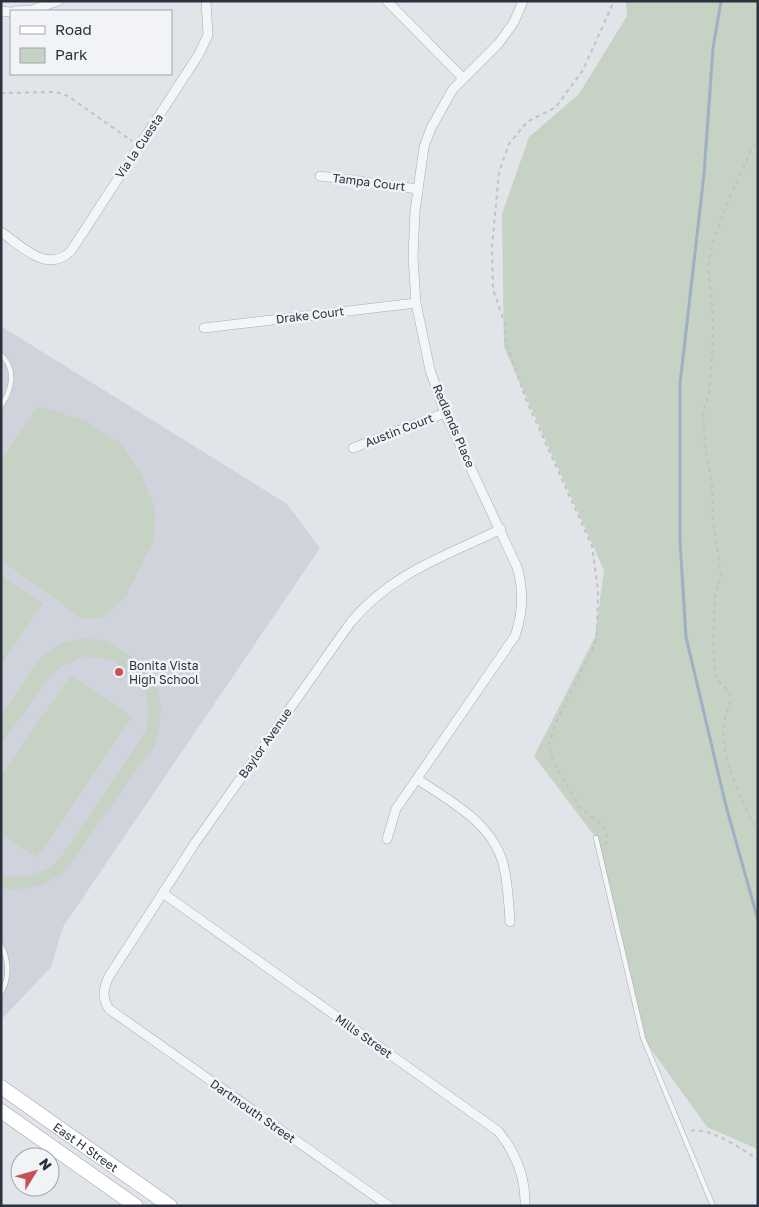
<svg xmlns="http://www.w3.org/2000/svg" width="759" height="1207" viewBox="0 0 759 1207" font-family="'Golos Text',sans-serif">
<rect width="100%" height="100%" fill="#e1e4e9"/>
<path fill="#d0d3db" d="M 1,326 L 287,504 L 320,548 L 63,927 L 51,967 L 1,1020 Z"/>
<g fill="#c6d2c3">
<path d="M 626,1 L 758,1 L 758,1152 L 755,1148 L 707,1127 L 643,1038 L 596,838 L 534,756 L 595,637 L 604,570 L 504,347 L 502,214 L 529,137 L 579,94 L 627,16 Z"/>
<path d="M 39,406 L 85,421 L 122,444 L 142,477 L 155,508 L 154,539 L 126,596 L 102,618 L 83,619 L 1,560 L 1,460 Z"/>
<path d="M 1,575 L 43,603 L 1,665 Z"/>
<path d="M 83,638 L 105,641 L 125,652 L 146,668 L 157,688 L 161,709 L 158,737 L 154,746 L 63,873 C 43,886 27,890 3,889 L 1,874 C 19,882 40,872 56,864 L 146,732 L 149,710 L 145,688 L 130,670 L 108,659 L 85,656 L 65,665 L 53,673 L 1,744 L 1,716 L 34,666 L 45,654 L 62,643 Z"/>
<path d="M 71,675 L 132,717 L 37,857 L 1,833 L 1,776 Z"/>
</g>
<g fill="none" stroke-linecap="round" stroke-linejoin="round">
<path stroke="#9fafc6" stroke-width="3" d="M 721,1 L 713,48 L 704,174 L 680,384 L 680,541 L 686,637 L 726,806 L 758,920"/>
<g stroke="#a7abb3" stroke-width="5.5">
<g id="service">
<path d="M 1,355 C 17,369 12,390 1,406"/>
<path d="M 596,838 L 643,1038 L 713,1206"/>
<path d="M 1,945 C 9,960 10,978 1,993"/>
<path d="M 40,1157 L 47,1145"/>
</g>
</g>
<g stroke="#a7abb3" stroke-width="10">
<g id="minor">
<path d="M 387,1 L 462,77"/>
<path d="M 1,11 L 11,12"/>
<path d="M 15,11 L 32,10 L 58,1"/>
<path d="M 320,176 L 418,189"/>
<path d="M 1,232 C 23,247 47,274 71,251 L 199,54 L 208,35 L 206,1"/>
<path d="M 204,328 L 416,303"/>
<path d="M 353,448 L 445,413"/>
<path d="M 417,779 C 453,803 497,825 505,872 C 508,888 509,906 510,922"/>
<path d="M 387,839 L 396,809 L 515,636 C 523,613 524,590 517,567 L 445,413 L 430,370 L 416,303 L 413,257 L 415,211 L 424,147 L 431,128 L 453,89 L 499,43 L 514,22 L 523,1"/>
<path d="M 164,894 L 498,1131 C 515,1152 526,1177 525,1206"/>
<path d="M 389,1206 L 109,1009 C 102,997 103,991 108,978 L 195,843 L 351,622 C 393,572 444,557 501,529"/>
</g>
</g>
<g stroke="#a1a7b4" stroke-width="15">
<g id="primary">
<path id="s1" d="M 1,1087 L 170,1206"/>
<path d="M 1,1111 L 136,1206"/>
</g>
</g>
<g stroke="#c0c2c7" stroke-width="2" stroke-dasharray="4 4" stroke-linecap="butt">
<path d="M 1,93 L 56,92 L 68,96 L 132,141"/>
<path d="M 758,136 L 729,199 L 713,242 L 708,266 L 713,314 L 713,339 L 709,395 L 703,411 L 705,445 L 712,487 L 713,520 L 721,575 L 715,596 L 713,646 L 716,680 C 743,697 723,708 723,731 C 724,768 742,801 758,833"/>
<path d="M 606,845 L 607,834 L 603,826 L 579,807 L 552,759 L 549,744 L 556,722 L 593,648 L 597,636 L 598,591 L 592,546 L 525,397 L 506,342 L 505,324 L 493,289 L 492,247 L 499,172 L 509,144 L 527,122 L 556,107 L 583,70 L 614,1"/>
<path d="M 691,1131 C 708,1126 744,1150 758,1160"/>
</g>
<use href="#service" stroke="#f4f5f7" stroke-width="4.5"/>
<use href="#minor" stroke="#f4f5f7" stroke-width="9"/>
<use href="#primary" stroke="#fff" stroke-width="14"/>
</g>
<circle fill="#c55058" stroke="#f1f3f6" stroke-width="2" cx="119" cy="672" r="5"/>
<g text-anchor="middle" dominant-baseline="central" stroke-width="5" stroke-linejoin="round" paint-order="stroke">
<g font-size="12" fill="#2b313f" stroke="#f1f3f6">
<text transform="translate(139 146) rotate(-56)">Via la Cuesta</text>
<text transform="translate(369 182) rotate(7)">Tampa Court</text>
<text transform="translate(310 315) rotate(-7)">Drake Court</text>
<text transform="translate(454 426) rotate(67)">Redlands Place</text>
<text transform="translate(399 430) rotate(-21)">Austin Court</text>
<text transform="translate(265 743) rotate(-55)">Baylor Avenue</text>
<text transform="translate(364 1036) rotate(35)">Mills Street</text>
<text transform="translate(253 1111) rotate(35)">Dartmouth Street</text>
<text stroke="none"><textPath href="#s1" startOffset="104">East H Street</textPath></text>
</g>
<g font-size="12" fill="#2b313f" stroke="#f1f3f6" text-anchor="start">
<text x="129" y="665">Bonita Vista<tspan x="129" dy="14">High School</tspan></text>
</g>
</g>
<rect width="759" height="1207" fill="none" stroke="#2b313f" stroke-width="5"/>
<rect x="10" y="10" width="162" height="65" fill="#f1f3f6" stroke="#a2a5ad"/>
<rect x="20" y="26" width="25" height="8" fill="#ffffff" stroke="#a2a5ad"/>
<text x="55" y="35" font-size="15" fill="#2b313f">Road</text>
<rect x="20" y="48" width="25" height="15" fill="#c6d2c3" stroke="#a2a5ad"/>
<text x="55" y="60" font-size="15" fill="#2b313f">Park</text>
<g transform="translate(35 1172) rotate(53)"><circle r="24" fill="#f1f3f6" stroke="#a2a5ad"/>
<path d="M0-4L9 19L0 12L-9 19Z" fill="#c55058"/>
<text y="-8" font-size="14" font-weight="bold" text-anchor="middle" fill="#2b313f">N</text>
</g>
</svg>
